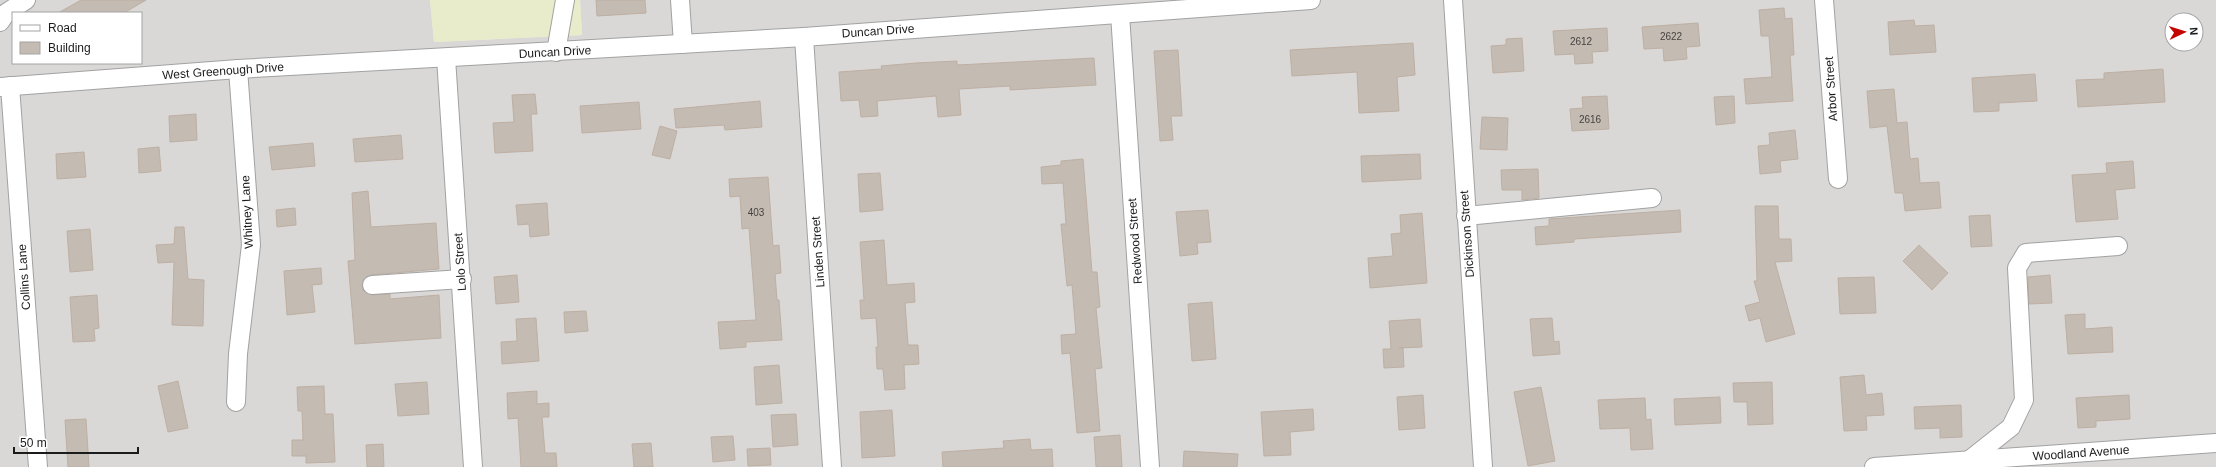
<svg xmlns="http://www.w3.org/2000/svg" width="2216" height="467" viewBox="0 0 2216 467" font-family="Arial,sans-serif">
<rect width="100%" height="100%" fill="#ede9e0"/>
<path fill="#d9d8d7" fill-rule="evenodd" d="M 0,0 L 430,0 L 434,42 L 582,35 L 580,0 L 2216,0 L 2216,467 L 0,467 ZM 13,13 L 141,13 L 141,63 L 13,63 ZM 2172,20 L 2196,20 L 2196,44 L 2172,44 Z"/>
<path fill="#e9ecca" d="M 430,0 L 580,0 L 582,35 L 434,42 Z"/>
<g fill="#c4bbb3" stroke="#beafa2">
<path d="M 81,0 L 146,0 L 124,13 L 58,13 Z"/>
<path d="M 596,0 L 645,0 L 646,13 L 597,16 Z"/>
<path d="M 1784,8 L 1785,19 L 1792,18 L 1794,55 L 1790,55 L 1793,101 L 1746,104 L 1744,79 L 1772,77 L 1769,36 L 1761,36 L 1759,10 Z"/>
<path d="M 1914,20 L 1915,26 L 1934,25 L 1936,52 L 1890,55 L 1888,22 Z"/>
<path d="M 1698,23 L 1700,46 L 1686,47 L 1687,59 L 1664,61 L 1663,48 L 1644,49 L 1642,27 Z"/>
<path d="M 1607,28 L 1608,51 L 1592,52 L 1593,63 L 1575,64 L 1574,54 L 1555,55 L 1553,31 Z"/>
<path d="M 1522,38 L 1524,71 L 1493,73 L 1491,46 L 1506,45 L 1506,39 Z"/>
<path d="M 1413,43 L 1415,75 L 1397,77 L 1399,111 L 1359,113 L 1357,72 L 1292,76 L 1290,50 Z"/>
<path d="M 1178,50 L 1182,116 L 1171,116 L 1173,140 L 1160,141 L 1154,51 Z"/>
<path d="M 1094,58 L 1096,85 L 1010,90 L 1010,86 L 959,89 L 961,115 L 938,117 L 936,96 L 877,101 L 878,116 L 861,117 L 859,100 L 841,101 L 839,72 L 882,69 L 881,66 L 916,63 L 957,61 L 957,65 Z"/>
<path d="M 2163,69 L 2165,102 L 2078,107 L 2076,80 L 2104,79 L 2104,73 Z"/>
<path d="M 2035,74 L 2037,101 L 1999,103 L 1999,111 L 1974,112 L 1972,78 Z"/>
<path d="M 1894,89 L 1897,123 L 1907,122 L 1910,159 L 1918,158 L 1920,183 L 1939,182 L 1941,208 L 1905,211 L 1903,193 L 1895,193 L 1887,126 L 1870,128 L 1867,91 Z"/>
<path d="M 535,94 L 537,114 L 531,114 L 533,151 L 495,153 L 493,123 L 514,122 L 512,95 Z"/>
<path d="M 1607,96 L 1609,129 L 1572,131 L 1570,109 L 1583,108 L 1582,97 Z"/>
<path d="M 1734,96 L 1735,123 L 1716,125 L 1714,97 Z"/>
<path d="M 760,101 L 762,127 L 725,130 L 724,125 L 676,128 L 674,109 Z"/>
<path d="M 639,102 L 641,129 L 582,133 L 580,106 Z"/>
<path d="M 196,114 L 197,140 L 170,142 L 169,116 Z"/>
<path d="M 1482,117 L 1508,118 L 1507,150 L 1480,149 Z"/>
<path d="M 660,126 L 677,131 L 670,159 L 652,155 Z"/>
<path d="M 1795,130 L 1798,159 L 1780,161 L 1781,172 L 1760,174 L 1758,146 L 1770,145 L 1769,133 Z"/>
<path d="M 401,135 L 403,159 L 355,162 L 353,139 Z"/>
<path d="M 313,143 L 315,166 L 272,170 L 269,147 Z"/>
<path d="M 159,147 L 161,171 L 139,173 L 138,149 Z"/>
<path d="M 84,152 L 86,177 L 57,179 L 56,154 Z"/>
<path d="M 1420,154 L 1421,179 L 1362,182 L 1361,156 Z"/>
<path d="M 1083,159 L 1092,272 L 1097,272 L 1100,307 L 1096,308 L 1102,368 L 1095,369 L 1100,431 L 1077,433 L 1070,353 L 1062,354 L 1061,335 L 1076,334 L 1072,285 L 1067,286 L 1061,224 L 1066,224 L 1063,183 L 1042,184 L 1041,167 L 1061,165 L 1061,161 Z"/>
<path d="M 2133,161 L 2135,188 L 2115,190 L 2118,219 L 2076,222 L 2072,175 L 2107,173 L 2106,163 Z"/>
<path d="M 1538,169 L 1539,198 L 1522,200 L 1522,190 L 1502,190 L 1501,170 Z"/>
<path d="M 880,173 L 883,210 L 860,212 L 858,174 Z"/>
<path d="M 768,177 L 773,246 L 779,245 L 781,273 L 775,274 L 777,300 L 779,300 L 782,340 L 746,342 L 746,347 L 720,349 L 718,322 L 756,320 L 749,228 L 742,229 L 740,196 L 730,197 L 729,179 Z"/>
<path d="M 368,191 L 371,227 L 436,223 L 439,269 L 371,275 L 363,280 L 363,290 L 372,295 L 390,294 L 390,299 L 439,295 L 441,338 L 355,344 L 348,261 L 355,260 L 352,193 Z"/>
<path d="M 547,203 L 549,235 L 530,237 L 529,224 L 518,225 L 516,205 Z"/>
<path d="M 1755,206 L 1778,206 L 1779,239 L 1791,239 L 1792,261 L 1775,262 L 1795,334 L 1766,342 L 1760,318 L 1749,321 L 1745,306 L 1760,302 L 1754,281 L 1757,281 Z"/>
<path d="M 295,208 L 296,225 L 277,227 L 276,210 Z"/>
<path d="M 1208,210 L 1211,242 L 1197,243 L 1198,254 L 1180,256 L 1176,212 Z"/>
<path d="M 1680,210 L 1681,232 L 1574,239 L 1574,242 L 1536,245 L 1535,227 L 1549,226 L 1549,219 Z"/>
<path d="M 1422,213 L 1427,283 L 1370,288 L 1368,258 L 1393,256 L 1391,234 L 1401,233 L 1400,215 Z"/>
<path d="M 1990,215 L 1992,246 L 1971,247 L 1969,216 Z"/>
<path d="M 175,227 L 184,227 L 188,279 L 204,280 L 203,326 L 172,325 L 174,262 L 158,263 L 156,245 L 174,244 Z"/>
<path d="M 90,229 L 93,270 L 70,272 L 67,231 Z"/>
<path d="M 884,240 L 887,285 L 914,283 L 915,302 L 905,303 L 908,345 L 918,345 L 919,364 L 904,365 L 905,389 L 885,390 L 883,369 L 877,369 L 876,347 L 878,347 L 876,318 L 861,319 L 860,300 L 864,300 L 860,242 Z"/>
<path d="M 1919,245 L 1948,273 L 1932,290 L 1903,261 Z"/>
<path d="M 321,268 L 322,284 L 312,285 L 315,312 L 287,315 L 284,271 Z"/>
<path d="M 517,275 L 519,302 L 496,304 L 494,277 Z"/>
<path d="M 2050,275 L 2052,303 L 2029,304 L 2028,277 Z"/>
<path d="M 1874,277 L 1876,313 L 1840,314 L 1838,278 Z"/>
<path d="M 97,295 L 99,328 L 94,329 L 95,341 L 73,342 L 70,297 Z"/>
<path d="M 1212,302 L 1216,359 L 1192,361 L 1188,304 Z"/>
<path d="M 586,311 L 588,331 L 565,333 L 564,312 Z"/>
<path d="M 2085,314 L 2085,329 L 2112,327 L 2113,352 L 2068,354 L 2065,315 Z"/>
<path d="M 536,318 L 539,361 L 502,364 L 501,342 L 517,341 L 516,319 Z"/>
<path d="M 1552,318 L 1554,342 L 1559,341 L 1560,354 L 1533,356 L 1530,319 Z"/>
<path d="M 1420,319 L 1422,347 L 1399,348 L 1403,348 L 1404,367 L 1384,368 L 1383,349 L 1391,349 L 1389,321 Z"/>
<path d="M 779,365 L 782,403 L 756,405 L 754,367 Z"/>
<path d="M 1864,375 L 1866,395 L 1882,393 L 1884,415 L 1866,416 L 1867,430 L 1844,431 L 1840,377 Z"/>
<path d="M 178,381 L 188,428 L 168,432 L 158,386 Z"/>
<path d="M 427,382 L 429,414 L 398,416 L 395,384 Z"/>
<path d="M 1772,382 L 1773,424 L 1748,425 L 1747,402 L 1734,402 L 1733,383 Z"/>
<path d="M 324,386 L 325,414 L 333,414 L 335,462 L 306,463 L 306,456 L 292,456 L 292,440 L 303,440 L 302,411 L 298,411 L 297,387 Z"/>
<path d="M 1541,387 L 1555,461 L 1528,466 L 1514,392 Z"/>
<path d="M 537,391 L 537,404 L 549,403 L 549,417 L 542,417 L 545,453 L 556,453 L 557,467 L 521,467 L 518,418 L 508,419 L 507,393 Z"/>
<path d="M 1423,395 L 1425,428 L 1399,430 L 1397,397 Z"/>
<path d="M 2129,395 L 2130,419 L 2096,421 L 2096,427 L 2078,428 L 2076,398 Z"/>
<path d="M 1720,397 L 1721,423 L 1675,425 L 1674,399 Z"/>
<path d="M 1645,398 L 1646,420 L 1651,419 L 1653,449 L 1631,450 L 1630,428 L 1600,429 L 1598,400 Z"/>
<path d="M 1961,405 L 1962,437 L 1940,438 L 1940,428 L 1915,429 L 1914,407 Z"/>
<path d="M 1313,409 L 1314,430 L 1290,432 L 1291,455 L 1264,456 L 1261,412 Z"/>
<path d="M 892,410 L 895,456 L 862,458 L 860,412 Z"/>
<path d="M 796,414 L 798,445 L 773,447 L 771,415 Z"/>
<path d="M 86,419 L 89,467 L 68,467 L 65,420 Z"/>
<path d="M 1120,435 L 1122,467 L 1096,467 L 1094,437 Z"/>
<path d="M 733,436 L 735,460 L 713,462 L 711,437 Z"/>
<path d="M 1030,439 L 1031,450 L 1052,449 L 1053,467 L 943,467 L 942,452 L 1004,448 L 1003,441 Z"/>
<path d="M 651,443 L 653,467 L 634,467 L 632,444 Z"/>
<path d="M 383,444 L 384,467 L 367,467 L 366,445 Z"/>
<path d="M 770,448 L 771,465 L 748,466 L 747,449 Z"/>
<path d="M 1184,451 L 1238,454 L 1237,467 L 1183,467 Z"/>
</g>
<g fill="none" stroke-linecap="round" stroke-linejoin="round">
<g stroke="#a2a2a2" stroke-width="20">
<g id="minor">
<path d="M 680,0 L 683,44"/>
<path d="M 1453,0 L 1483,467"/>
<path d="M 1824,0 L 1838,179"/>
<path d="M 1120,14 L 1150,467"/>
<path d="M 0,22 L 6,13 L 26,0"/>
<path d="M 804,37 L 832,467"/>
<path d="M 556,52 L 565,0"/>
<path d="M 446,58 L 473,467"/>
<path d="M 10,86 L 38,467"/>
<path d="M 0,87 L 238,69 L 804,37 L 1311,0"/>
<path d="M 1466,216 L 1652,198"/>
<path d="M 372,285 L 462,279"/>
<path d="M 236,402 L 238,354 L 251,245 L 238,69"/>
<path d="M 1968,461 L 2011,427 L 2024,400 L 2017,268 L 2026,253 L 2118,246"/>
<path d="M 1874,467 L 2216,443"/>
</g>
</g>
<use href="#minor" stroke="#fff" stroke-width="18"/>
</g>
<g text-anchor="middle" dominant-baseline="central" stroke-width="3" stroke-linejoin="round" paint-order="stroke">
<g font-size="10" fill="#454341">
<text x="1671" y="36">2622</text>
<text x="1581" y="41">2612</text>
<text x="1590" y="119">2616</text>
<text x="756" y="212">403</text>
</g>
<g font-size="12" fill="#1b1b1b" stroke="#fff">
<text transform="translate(878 31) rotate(-4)">Duncan Drive</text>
<text transform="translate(555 52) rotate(-3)">Duncan Drive</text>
<text transform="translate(223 71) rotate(-4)">West Greenough Drive</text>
<text transform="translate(1831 89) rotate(-94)">Arbor Street</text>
<text transform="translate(247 212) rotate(-93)">Whitney Lane</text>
<text transform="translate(1467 234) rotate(-94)">Dickinson Street</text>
<text transform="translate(1135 241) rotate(-94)">Redwood Street</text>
<text transform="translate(818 252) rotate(-94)">Linden Street</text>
<text transform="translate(460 262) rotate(-94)">Lolo Street</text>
<text transform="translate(24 277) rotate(-94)">Collins Lane</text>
<text transform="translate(2081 453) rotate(-4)">Woodland Avenue</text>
</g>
</g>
<rect x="12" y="12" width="130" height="52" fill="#ffffff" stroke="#a4a4a4"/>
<rect x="20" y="25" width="20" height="6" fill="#ffffff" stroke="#a4a4a4"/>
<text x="48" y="32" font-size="12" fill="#1b1b1b">Road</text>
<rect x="20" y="42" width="20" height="12" fill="#c4bbb3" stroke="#a4a4a4"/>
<text x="48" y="52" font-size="12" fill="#1b1b1b">Building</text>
<g transform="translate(2184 32) rotate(86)"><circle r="19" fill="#ffffff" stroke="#a4a4a4"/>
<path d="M0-3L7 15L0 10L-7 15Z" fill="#c50600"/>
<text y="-6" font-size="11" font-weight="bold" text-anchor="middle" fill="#1b1b1b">N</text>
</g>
<path d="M14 447v6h124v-6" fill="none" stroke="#1b1b1b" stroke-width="2"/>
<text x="20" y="447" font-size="12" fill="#1b1b1b" stroke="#ffffff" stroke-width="3" paint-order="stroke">50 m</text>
</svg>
